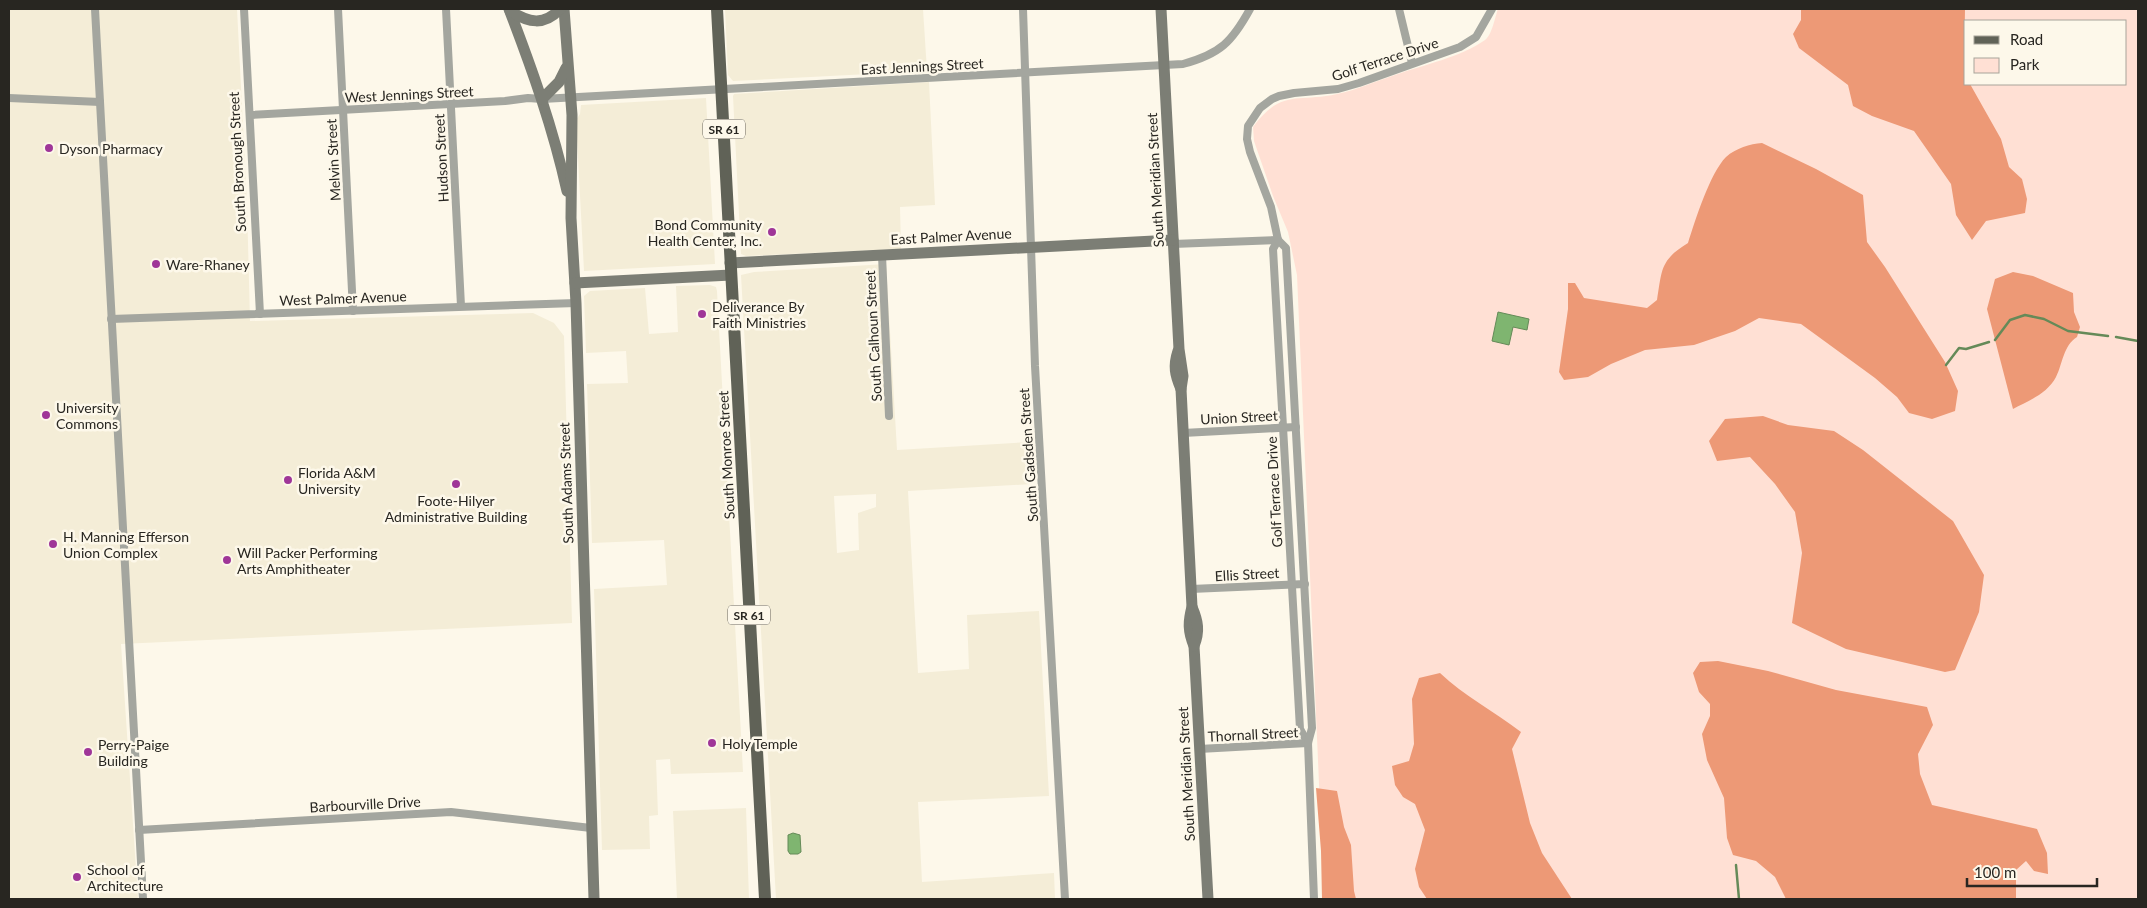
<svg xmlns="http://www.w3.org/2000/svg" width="2147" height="908" viewBox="0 0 2147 908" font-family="Lato,sans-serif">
<rect width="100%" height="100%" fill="#fdf8ea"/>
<g fill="#f4edd7" fill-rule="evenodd">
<path d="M 9,9 L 237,9 L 247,204 L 250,321 L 533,313 L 554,323 L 564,336 L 572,623 L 121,644 L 138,899 L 9,899 Z"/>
<path d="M 725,9 L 923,9 L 927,71 L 733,81 L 728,75 Z"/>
<path d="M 929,82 L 935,205 L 900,207 L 901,249 L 746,256 L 741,254 L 733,96 L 734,94 Z"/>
<path d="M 706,98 L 715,264 L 584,271 L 576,120 L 580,114 L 581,105 Z"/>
<path d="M 886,264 L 897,450 L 1030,442 L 1032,484 L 908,491 L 918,673 L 969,669 L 967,615 L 1039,611 L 1049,796 L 918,802 L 922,882 L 1054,873 L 1055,899 L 776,899 L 741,275 L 754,272 ZM 876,494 L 876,507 L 858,513 L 859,550 L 837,553 L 834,496 Z"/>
<path d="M 710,285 L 716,287 L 717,291 L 743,772 L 671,774 L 670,759 L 656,760 L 658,815 L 649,816 L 650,849 L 602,850 L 594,589 L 667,585 L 664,540 L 592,543 L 587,384 L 628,383 L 626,351 L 586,353 L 584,296 L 590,291 L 645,288 L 649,334 L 678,332 L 676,286 Z"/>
<path d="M 746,808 L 749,899 L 677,899 L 673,811 Z"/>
</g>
<path fill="#ffe0d4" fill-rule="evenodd" d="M 1498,9 L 2138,9 L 2138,899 L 1324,899 L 1297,275 L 1288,232 L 1273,196 L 1254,141 L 1253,127 C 1282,88 1297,103 1337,94 C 1357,90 1376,81 1395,75 C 1423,65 1461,57 1485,40 C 1492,35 1495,17 1498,9 ZM 1966,21 L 2126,21 L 2126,84 L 1966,84 Z"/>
<g fill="#ed9976">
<path d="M 1801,9 L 1965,9 L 1964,72 L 1966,84 L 1970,84 L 2001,139 L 2009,167 L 2022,179 L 2027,199 L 2025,213 L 1986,221 L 1972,240 L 1956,215 L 1951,184 L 1914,131 L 1872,116 L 1853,106 L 1848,85 L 1799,48 L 1793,34 L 1801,20 Z"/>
<path d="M 1762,143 L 1816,169 L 1863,195 L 1867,242 L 1885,267 L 1945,362 L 1958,391 L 1955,411 L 1932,419 L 1909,413 L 1897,397 L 1875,378 L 1801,324 L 1759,318 L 1735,331 L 1694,345 L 1645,350 L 1611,364 L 1588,377 L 1564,380 L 1559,372 L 1568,309 L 1568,283 L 1575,283 L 1584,298 L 1647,308 L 1657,300 C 1662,270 1660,260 1688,243 C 1695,221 1710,173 1726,157 C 1736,148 1750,144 1762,143 Z"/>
<path d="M 2013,272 L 2033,276 L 2073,293 L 2074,312 L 2080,327 L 2077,337 C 2063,346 2063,363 2056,377 C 2047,394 2028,401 2013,409 L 1987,309 L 1995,279 Z"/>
<path d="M 1763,416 L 1788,425 L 1834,431 L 1863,450 L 1953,521 L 1984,575 L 1979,612 L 1955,670 L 1945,672 L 1846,649 L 1792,623 L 1802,553 L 1795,512 L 1775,484 L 1750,457 L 1717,461 L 1709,441 L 1725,419 Z"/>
<path d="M 1718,661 L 1768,671 L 1836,690 L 1927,707 L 1933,725 L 1918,754 L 1920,774 L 1932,805 L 2037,829 L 2047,853 L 2048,874 L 2034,871 L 2026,861 L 2016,870 L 2016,899 L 1786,899 L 1775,877 L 1756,861 L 1733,855 L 1727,838 L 1724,798 L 1707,760 L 1702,734 L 1710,716 L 1710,704 L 1699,692 L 1693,673 L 1700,662 Z"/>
<path d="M 1440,673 C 1464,696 1494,711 1521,732 L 1512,749 L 1530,823 L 1542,853 L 1572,899 L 1427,899 L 1419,887 L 1415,869 L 1425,830 L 1415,804 L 1403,797 L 1395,785 L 1392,766 L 1409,761 L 1414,744 L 1412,699 L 1419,678 Z"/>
<path d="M 1316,788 L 1337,791 L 1344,827 L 1351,845 L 1354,891 L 1356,899 L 1322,899 L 1321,851 Z"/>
</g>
<g fill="#7fb570" stroke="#658a58">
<path d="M 1498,312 L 1529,319 L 1527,330 L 1513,327 L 1509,345 L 1492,341 Z"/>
<path d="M 793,833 L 800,835 L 801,852 L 798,854 L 790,854 L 788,851 L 788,835 Z"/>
</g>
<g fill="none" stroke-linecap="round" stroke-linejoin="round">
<g stroke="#658a58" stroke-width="2.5">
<path d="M 2116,337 L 2138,341"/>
<path d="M 1995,340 L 2010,320 L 2025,315 L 2044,319 L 2068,331 L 2108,336"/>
<path d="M 1946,365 L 1959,348 L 1966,349 L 1989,342"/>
<path d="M 1736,865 L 1739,899"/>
</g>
<g stroke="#a4a69f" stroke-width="8">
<path d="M 95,9 L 143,899"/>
<path d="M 244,9 L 260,314"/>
<path d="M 338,9 L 353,311"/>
<path d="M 446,9 L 461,306"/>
<path d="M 1023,9 L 1035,366 L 1065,899"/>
<path d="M 1399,9 L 1412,63"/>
<path d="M 9,98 L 100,102"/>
<path d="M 250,115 L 505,101 L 528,98 L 542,99 L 1183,64 C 1220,54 1232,42 1250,9"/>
<path d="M 1278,240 L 1273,249 L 1300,729 L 1308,743"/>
<path d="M 1173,244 L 1278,240"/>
<path d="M 882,255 L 889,416"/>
<path d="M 111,319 L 576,303"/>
<path d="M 1183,433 L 1296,427"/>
<path d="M 1191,589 L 1305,584"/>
<path d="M 1199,749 L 1308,743"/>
<path d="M 139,830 L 451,812 L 591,828"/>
<path d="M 1314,899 L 1308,743 L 1312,728 L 1286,248 L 1278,240 L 1271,207 L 1250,152 L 1247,139 L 1248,126 L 1260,108 L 1272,99 L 1279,96 L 1294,93 L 1338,89 L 1359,83 L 1460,47 L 1476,37 L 1492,9"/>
</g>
<g stroke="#7c7e75" stroke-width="11">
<path d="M 509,9 C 532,69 553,128 567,191"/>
<path d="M 564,9 L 572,115 L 571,218 L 576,303 L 594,899"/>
<path d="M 1161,9 L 1179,349 L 1183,376 L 1181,389 L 1192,607 C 1188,622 1188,632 1194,646 L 1208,899"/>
<path d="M 510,11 C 529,23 544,26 560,9"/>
<path d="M 542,99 L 559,82 L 566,68"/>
<path d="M 730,263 L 1173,240"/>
<path d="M 575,283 L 731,275"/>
<path d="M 1178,351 C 1173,366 1175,375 1181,389"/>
<path d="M 1192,607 C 1198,621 1200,631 1194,646"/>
</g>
<path stroke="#606257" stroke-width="12" d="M 717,9 L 765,899"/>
</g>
<g fill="#9f3698" stroke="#fdf8ea" stroke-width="2">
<circle cx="49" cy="148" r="5"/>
<circle cx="772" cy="232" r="5"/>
<circle cx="156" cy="264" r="5"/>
<circle cx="702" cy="314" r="5"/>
<circle cx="46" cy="415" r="5"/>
<circle cx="288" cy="480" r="5"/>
<circle cx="456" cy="484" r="5"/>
<circle cx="53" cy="544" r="5"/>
<circle cx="227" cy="560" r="5"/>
<circle cx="712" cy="743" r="5"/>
<circle cx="88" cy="752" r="5"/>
<circle cx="77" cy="877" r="5"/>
</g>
<g text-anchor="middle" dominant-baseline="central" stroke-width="5" stroke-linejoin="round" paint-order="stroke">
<g fill="#fdf8ea" stroke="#68655d" stroke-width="1">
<rect x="703" y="119.5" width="42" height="19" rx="4"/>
<rect x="728" y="605.5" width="42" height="19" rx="4"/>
</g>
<g font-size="12" font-weight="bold" fill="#282621">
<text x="724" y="129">SR 61</text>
<text x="749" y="615">SR 61</text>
</g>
<g font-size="14" fill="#282621" stroke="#fdf8ea">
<text transform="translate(1385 59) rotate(-18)">Golf Terrace Drive</text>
<text transform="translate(922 66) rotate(-3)">East Jennings Street</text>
<text transform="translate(409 94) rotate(-3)">West Jennings Street</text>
<text transform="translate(441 158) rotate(-93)">Hudson Street</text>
<text transform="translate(333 160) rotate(-93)">Melvin Street</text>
<text transform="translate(237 162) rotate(-93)">South Bronough Street</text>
<text transform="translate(1155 180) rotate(-93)">South Meridian Street</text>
<text transform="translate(951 236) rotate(-3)">East Palmer Avenue</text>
<text transform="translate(343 298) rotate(-2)">West Palmer Avenue</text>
<text transform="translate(873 336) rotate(-93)">South Calhoun Street</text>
<text transform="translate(1239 417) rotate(-3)">Union Street</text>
<text transform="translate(726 455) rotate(-93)">South Monroe Street</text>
<text transform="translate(1028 455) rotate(-94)">South Gadsden Street</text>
<text transform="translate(566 483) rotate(-92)">South Adams Street</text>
<text transform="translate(1274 492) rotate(-93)">Golf Terrace Drive</text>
<text transform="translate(1247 574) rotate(-3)">Ellis Street</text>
<text transform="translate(1253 734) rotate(-3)">Thornall Street</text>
<text transform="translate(1186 774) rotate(-93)">South Meridian Street</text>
<text transform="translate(365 804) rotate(-3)">Barbourville Drive</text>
</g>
<g font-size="14" fill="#282621" stroke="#fdf8ea" text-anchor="start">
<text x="59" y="148">Dyson Pharmacy</text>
<text x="762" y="224" text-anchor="end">Bond Community<tspan x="762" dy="16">Health Center, Inc.</tspan></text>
<text x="166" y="264">Ware-Rhaney</text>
<text x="712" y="306">Deliverance By<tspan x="712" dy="16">Faith Ministries</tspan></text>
<text x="56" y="407">University<tspan x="56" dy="16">Commons</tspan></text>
<text x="298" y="472">Florida A&amp;M<tspan x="298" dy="16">University</tspan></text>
<text x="456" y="500" text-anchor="middle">Foote-Hilyer<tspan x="456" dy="16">Administrative Building</tspan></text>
<text x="63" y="536">H. Manning Efferson<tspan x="63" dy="16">Union Complex</tspan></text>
<text x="237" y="552">Will Packer Performing<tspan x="237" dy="16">Arts Amphitheater</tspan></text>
<text x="722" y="743">Holy Temple</text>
<text x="98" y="744">Perry-Paige<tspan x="98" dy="16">Building</tspan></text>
<text x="87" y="869">School of<tspan x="87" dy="16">Architecture</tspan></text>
</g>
</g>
<rect width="2147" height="908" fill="none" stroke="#282621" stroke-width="20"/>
<rect x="1964" y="20" width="162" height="65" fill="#fdf8ea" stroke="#a8a49a"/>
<rect x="1974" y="36" width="25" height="8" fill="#606257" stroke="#a8a49a"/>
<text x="2010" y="45" font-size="15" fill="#282621">Road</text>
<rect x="1974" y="58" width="25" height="15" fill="#ffe0d4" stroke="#a8a49a"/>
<text x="2010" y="70" font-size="15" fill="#282621">Park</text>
<path d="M1967 878v8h130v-8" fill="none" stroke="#282621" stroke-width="2.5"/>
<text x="1974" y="878" font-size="15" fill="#282621" stroke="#fdf8ea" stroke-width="4" paint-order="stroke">100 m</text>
</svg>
